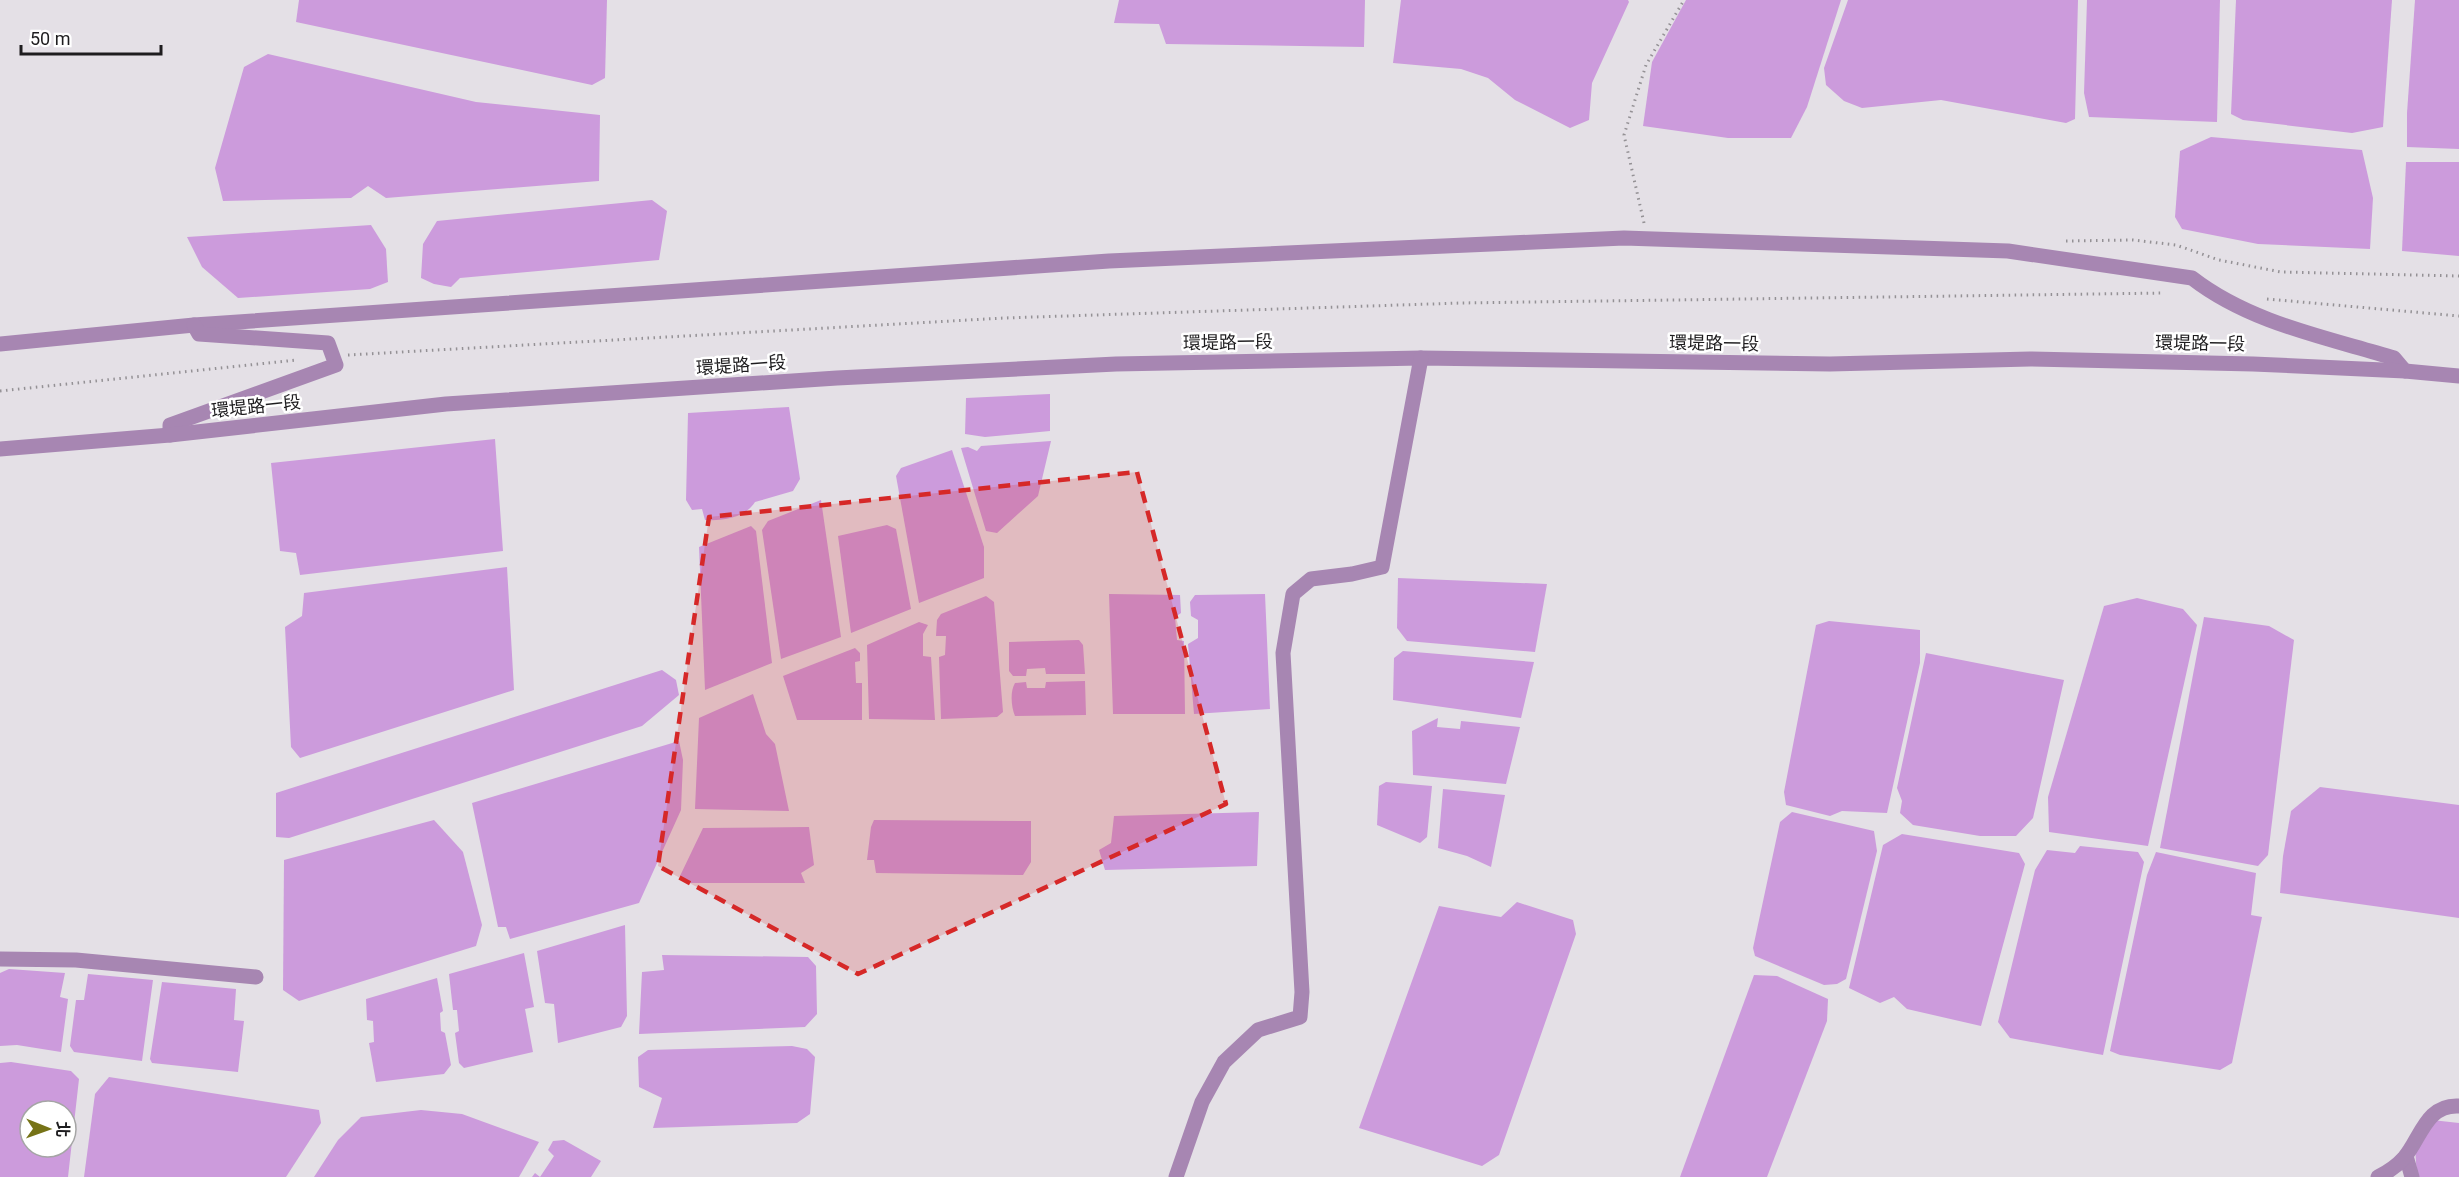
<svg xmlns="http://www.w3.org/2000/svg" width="2459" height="1177" viewBox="0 0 2459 1177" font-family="Roboto,'Noto Sans TC',sans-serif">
<rect width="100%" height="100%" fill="#e4e0e6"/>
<g fill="#cc9bdc" fill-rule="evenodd">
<path d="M 299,0 L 607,0 L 605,78 L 592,85 L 296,22 Z"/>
<path d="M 1119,0 L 1365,0 L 1364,47 L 1166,44 L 1159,24 L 1114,23 Z"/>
<path d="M 1401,0 L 1628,0 L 1629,2 L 1592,83 L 1589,120 L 1570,128 L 1515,100 L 1488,78 L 1461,69 L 1393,63 Z"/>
<path d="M 1686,0 L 1841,0 L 1807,107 L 1791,138 L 1728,138 L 1643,126 L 1652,62 Z"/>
<path d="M 1848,0 L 2078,0 L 2075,119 L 2066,123 L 1941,100 L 1862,108 L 1844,101 L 1826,85 L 1824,68 Z"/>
<path d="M 2087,0 L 2220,0 L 2217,122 L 2089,117 L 2084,93 Z"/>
<path d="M 2236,0 L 2392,0 L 2383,127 L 2352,133 L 2243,120 L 2231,114 Z"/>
<path d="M 2415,0 L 2459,0 L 2459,149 L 2407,147 L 2407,113 Z"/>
<path d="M 268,54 L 476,102 L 600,115 L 599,181 L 386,198 L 368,186 L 351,198 L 223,201 L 215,168 L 244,67 Z"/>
<path d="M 2211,137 L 2362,150 L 2373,198 L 2370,249 L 2258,244 L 2182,229 L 2175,217 L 2180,151 Z"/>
<path d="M 2406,162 L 2459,162 L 2459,256 L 2402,251 Z"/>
<path d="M 652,200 L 667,211 L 659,260 L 460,278 L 451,287 L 434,284 L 421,278 L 423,244 L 437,221 Z"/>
<path d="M 371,225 L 386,249 L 388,282 L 370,289 L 238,298 L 202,267 L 187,237 Z"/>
<path d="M 1050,394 L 1050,431 L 985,437 L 965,434 L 966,398 Z"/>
<path d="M 789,407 L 800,479 L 793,491 L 755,502 C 745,518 723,521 705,520 L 702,509 L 692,510 L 686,500 L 688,413 Z"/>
<path d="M 495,439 L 503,551 L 300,575 L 296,553 L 280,551 L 271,463 Z"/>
<path d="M 1051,441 L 1038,496 L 997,533 L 986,531 L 961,448 L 968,447 L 977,451 L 981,446 Z"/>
<path d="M 952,450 L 984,547 L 984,578 L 919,603 L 896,476 L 901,468 Z"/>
<path d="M 821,500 L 841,637 L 781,659 L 762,530 L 768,521 Z"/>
<path d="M 887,525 L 896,529 L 911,609 L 851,633 L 838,536 Z"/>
<path d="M 751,526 L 756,531 L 772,663 L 705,690 L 699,547 Z"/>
<path d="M 507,567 L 514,690 L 300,758 L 291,747 L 285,627 L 302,616 L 304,593 Z"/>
<path d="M 1398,578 L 1547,584 L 1535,652 L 1407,641 L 1397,628 Z"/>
<path d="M 1109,594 L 1180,595 L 1181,613 L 1175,617 L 1177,640 L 1184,641 L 1185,714 L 1113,714 Z"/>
<path d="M 1265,594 L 1270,709 L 1194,714 L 1188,644 L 1198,638 L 1198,620 L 1191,616 L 1190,602 L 1195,595 Z"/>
<path d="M 986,596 L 994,602 L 1003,712 L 997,717 L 941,719 L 939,657 L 945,655 L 946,636 L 936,636 L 937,620 L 941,614 Z"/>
<path d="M 2137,598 L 2183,609 L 2197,625 L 2148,846 L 2049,832 L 2048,797 L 2104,606 Z"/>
<path d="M 2204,617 L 2269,626 L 2294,640 L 2268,855 L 2258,866 L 2160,848 Z"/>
<path d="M 1829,621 L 1920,630 L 1920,663 L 1887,813 L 1842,811 L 1830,816 L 1786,805 L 1784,792 L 1816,625 Z"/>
<path d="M 919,622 L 928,625 L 923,634 L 923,656 L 931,657 L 935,720 L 869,719 L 867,645 Z"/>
<path d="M 1079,640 L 1083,645 L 1085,674 L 1046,674 L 1045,668 L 1027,669 L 1026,676 L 1013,676 L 1009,671 L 1009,642 Z"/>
<path d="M 855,648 L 860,653 L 860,661 L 855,662 L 856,683 L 862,683 L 862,720 L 797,720 L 783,676 Z"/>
<path d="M 1403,651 L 1534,662 L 1521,718 L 1393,700 L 1394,658 Z"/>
<path d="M 1926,653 L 2064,680 L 2033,818 L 2016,836 L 1980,836 L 1913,825 L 1900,813 L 1902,801 L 1897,788 Z"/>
<path d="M 662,670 L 676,680 L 679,695 L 642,726 L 289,838 L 276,837 L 276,793 Z"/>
<path d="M 1085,681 L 1086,715 L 1015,716 C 1011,707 1010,691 1015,683 L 1026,682 L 1027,688 L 1045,688 L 1046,682 Z"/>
<path d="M 753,694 L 766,734 L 775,744 L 789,811 L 695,809 L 699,718 Z"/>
<path d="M 1438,718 L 1437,727 L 1460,729 L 1461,721 L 1520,727 L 1506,784 L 1413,775 L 1412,731 Z"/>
<path d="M 679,741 L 683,760 L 681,810 L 639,903 L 510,939 L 506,927 L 498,927 L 472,803 Z"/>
<path d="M 1386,782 L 1432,786 L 1427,837 L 1420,843 L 1377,825 L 1379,786 Z"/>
<path d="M 2320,787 L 2459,805 L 2459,918 L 2280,893 L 2283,856 L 2291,811 Z"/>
<path d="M 1443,789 L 1505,795 L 1491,867 L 1467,856 L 1438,848 Z"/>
<path d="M 1259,812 L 1257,866 L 1105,870 L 1099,850 L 1111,843 L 1114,816 Z"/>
<path d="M 1792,812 L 1874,831 L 1877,851 L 1846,979 L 1837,984 L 1824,985 L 1755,956 L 1753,948 L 1780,822 Z"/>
<path d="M 434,820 L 463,852 L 482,925 L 476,946 L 299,1001 L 283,990 L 284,860 Z"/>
<path d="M 874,820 L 1031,821 L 1031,862 L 1023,875 L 876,873 L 874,860 L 867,860 L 871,827 Z"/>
<path d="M 809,827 L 814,865 L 801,873 L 805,883 L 686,883 L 680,876 L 703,828 Z"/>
<path d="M 1902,834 L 2019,853 L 2025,864 L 1981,1026 L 1907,1009 L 1894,997 L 1880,1003 L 1849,988 L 1883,845 Z"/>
<path d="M 2080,846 L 2138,852 L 2144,862 L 2103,1055 L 2010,1038 L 1998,1022 L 2035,870 L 2047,850 L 2075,853 Z"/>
<path d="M 2156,852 L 2256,873 L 2251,915 L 2262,917 L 2232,1063 L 2220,1070 L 2120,1055 L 2110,1051 L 2147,875 Z"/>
<path d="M 1517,902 L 1573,920 L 1576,934 L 1499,1155 L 1482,1166 L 1359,1128 L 1439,906 L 1501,917 Z"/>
<path d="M 625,925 L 627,1016 L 621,1027 L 558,1043 L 554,1004 L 545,1003 L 537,951 Z"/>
<path d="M 524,953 L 534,1007 L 525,1009 L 533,1052 L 464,1068 L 459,1063 L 455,1033 L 459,1031 L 457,1010 L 453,1010 L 449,974 Z"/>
<path d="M 662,955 L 808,957 L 816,966 L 817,1014 L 805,1027 L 639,1034 L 642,972 L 664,970 Z"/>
<path d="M 9,969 L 65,973 L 60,997 L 68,999 L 61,1052 L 17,1045 L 0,1046 L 0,973 Z"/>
<path d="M 88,974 L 153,980 L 142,1061 L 74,1052 L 70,1046 L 76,1000 L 84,1000 Z"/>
<path d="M 1754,975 L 1777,976 L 1828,999 L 1827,1021 L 1767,1177 L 1680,1177 Z"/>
<path d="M 437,978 L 443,1011 L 440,1013 L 441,1031 L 445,1033 L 451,1065 L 444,1074 L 376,1082 L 369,1043 L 374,1042 L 373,1021 L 367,1020 L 366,999 Z"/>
<path d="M 162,982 L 236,989 L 234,1020 L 244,1021 L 238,1072 L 152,1063 L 150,1059 Z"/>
<path d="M 792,1046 L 807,1049 L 815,1057 L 810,1114 L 797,1123 L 653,1128 L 662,1098 L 639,1087 L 638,1057 L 648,1050 Z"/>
<path d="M 11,1062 L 71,1071 L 79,1079 L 68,1177 L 0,1177 L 0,1063 ZM 30,1111 L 66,1111 L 66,1147 L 30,1147 Z"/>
<path d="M 109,1077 L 319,1110 L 321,1123 L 286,1177 L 84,1177 L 95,1094 Z"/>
<path d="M 421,1110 L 462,1114 L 539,1142 L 519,1177 L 314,1177 L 338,1140 L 361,1117 Z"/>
<path d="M 2432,1120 L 2459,1123 L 2459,1177 L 2417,1177 L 2414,1131 Z"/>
<path d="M 564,1140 L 601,1161 L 591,1177 L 532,1177 L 535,1173 L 540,1177 L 554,1156 L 548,1150 L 553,1141 Z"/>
</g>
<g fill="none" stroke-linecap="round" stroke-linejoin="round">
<g stroke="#949195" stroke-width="3" stroke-dasharray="1.5 4.5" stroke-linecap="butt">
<path d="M 1644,223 L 1624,135 L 1646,65 L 1684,0"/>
<path d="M 2066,241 L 2133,240 L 2176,245 L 2219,260 L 2281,272 L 2459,276"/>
<path d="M 2267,299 L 2459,316"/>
<path d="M 348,355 L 1004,318 L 1461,303 L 2164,293"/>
<path d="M 0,391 L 297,360"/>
</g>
<g stroke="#a786b2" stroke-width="15">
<path d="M 0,344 L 194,325 L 1109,261 L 1624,238 L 2008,251 L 2192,278 C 2250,323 2325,337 2394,358 L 2405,371"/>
<path d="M 170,435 L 170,425 L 336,365 L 328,343 L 199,334 L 194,325"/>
<path d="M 0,449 L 170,435 L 446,404 L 837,378 L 1116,364 L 1421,358 L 1830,364 L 2030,359 L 2253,364 L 2405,371 L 2459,376"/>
<path d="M 0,959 L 76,960 L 256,977"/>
<path d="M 2406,1156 L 2412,1177"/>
<path d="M 1176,1177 L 1202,1102 L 1224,1062 L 1258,1030 L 1300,1017 L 1302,992 L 1283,653 L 1293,594 L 1311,579 L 1352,574 L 1382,567 L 1421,358"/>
<path d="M 2378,1177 C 2388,1172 2396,1167 2404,1158 C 2421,1138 2426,1104 2459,1106"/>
</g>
</g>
<path fill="#d62828" fill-opacity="0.2" stroke="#d62828" stroke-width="4.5" stroke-dasharray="12 8" stroke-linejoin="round" d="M 1137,472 L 1226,804 L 858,974 L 658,866 L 709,517 Z"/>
<g text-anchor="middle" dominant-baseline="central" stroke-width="5" stroke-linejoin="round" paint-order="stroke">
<g font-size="18" fill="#1e1d1f" stroke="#fff">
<text transform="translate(1228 342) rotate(-1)">環堤路一段</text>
<text transform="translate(1714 343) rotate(1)">環堤路一段</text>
<text transform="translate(2200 343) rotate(1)">環堤路一段</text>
<text transform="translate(741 365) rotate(-4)">環堤路一段</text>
<text transform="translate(256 406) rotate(-6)">環堤路一段</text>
</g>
</g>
<g transform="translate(48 1129) rotate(91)"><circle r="28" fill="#ffffff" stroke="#a5a5a5" stroke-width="1.5"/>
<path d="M0-4.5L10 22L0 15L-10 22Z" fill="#767317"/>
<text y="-9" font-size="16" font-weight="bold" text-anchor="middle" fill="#1e1d1f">北</text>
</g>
<path d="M21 45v9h140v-9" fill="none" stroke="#1e1d1f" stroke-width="3"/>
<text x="30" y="45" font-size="18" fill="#1e1d1f" stroke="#ffffff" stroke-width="4.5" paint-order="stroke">50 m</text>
</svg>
